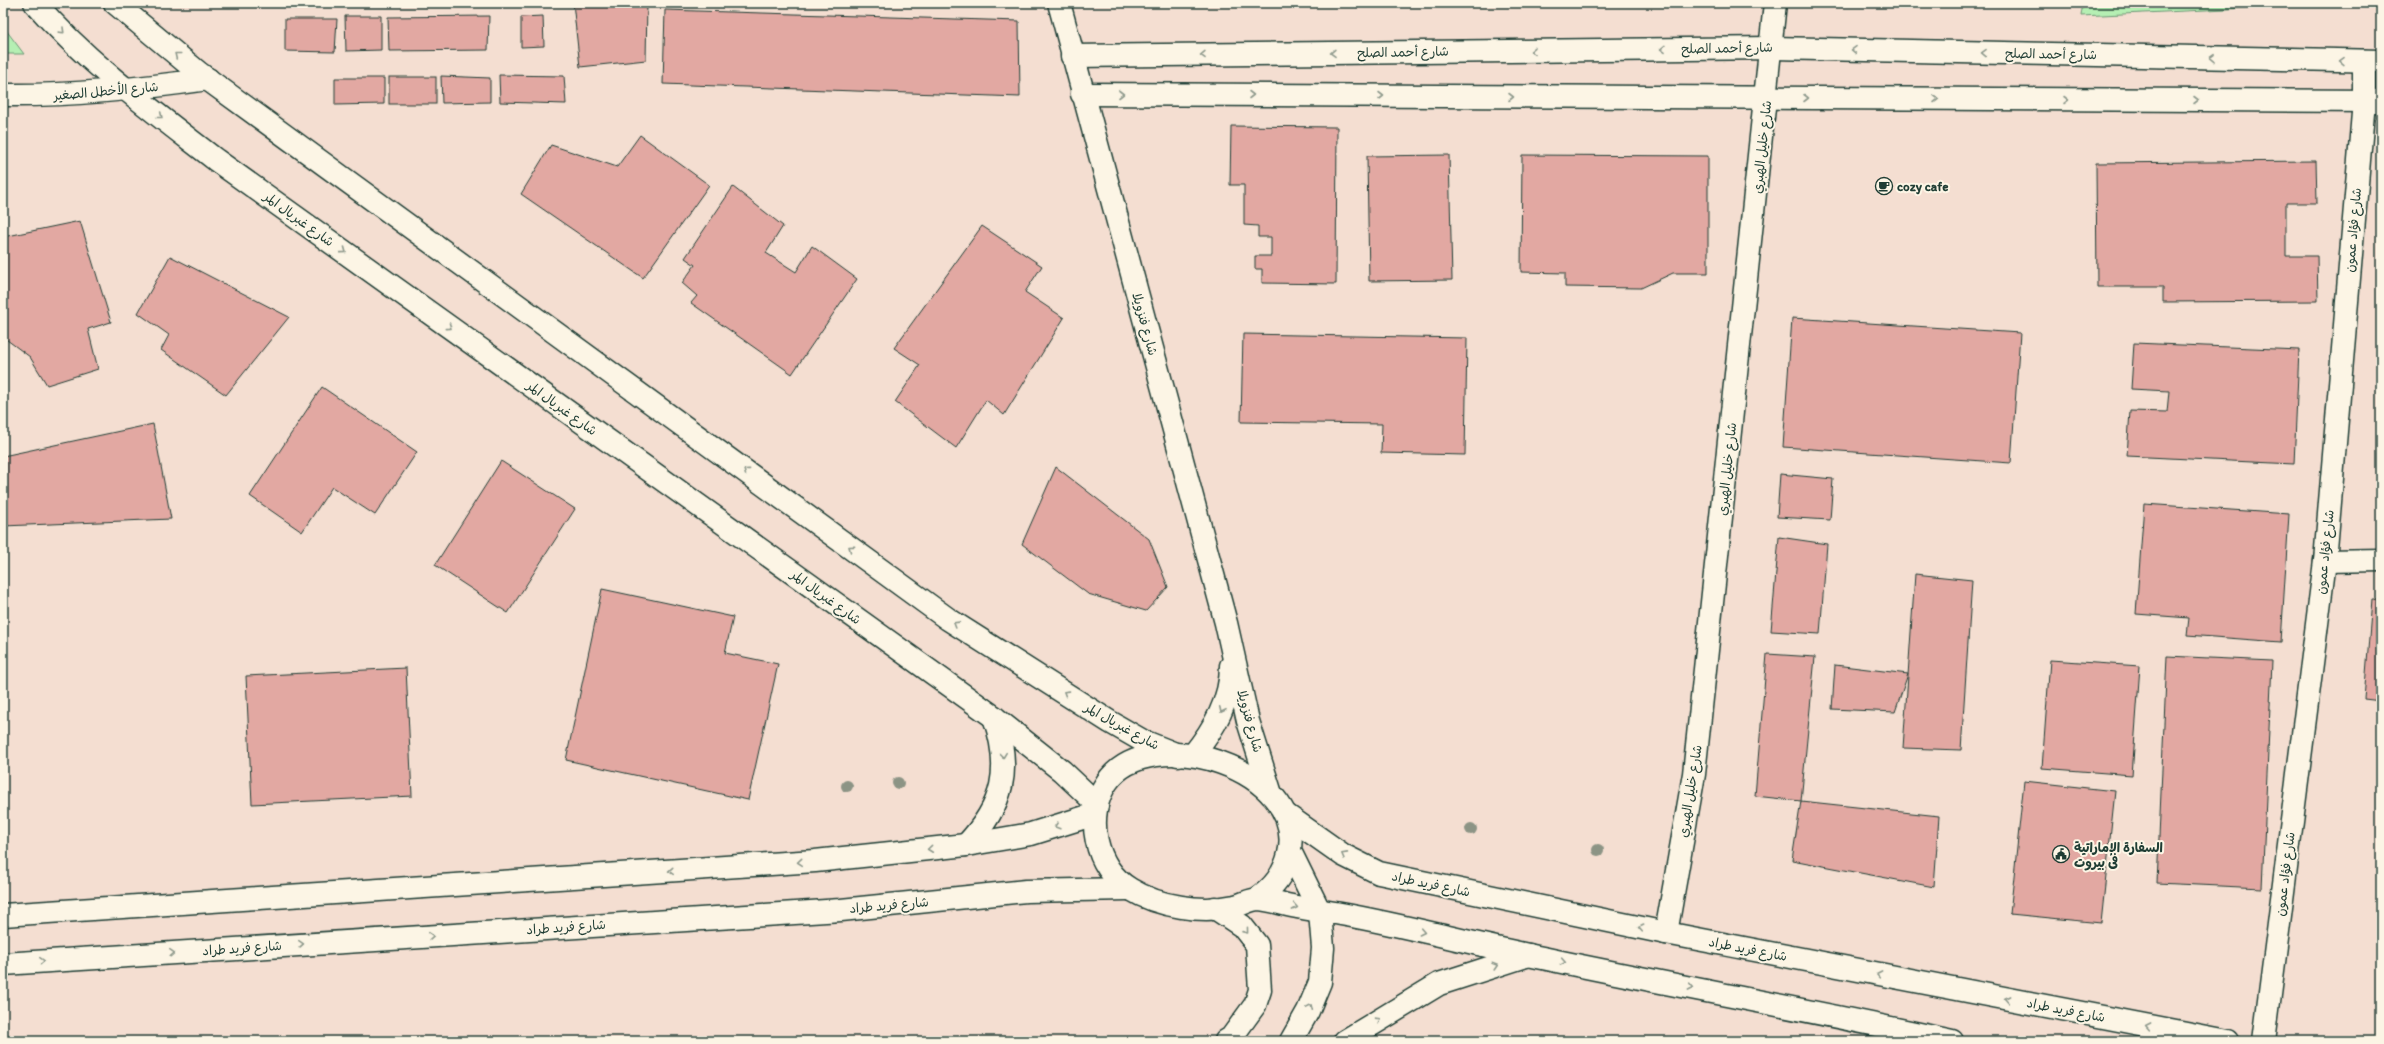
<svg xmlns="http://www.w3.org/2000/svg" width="2384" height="1044" viewBox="0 0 2384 1044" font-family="Itim,'Playpen Sans Arabic',sans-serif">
<rect width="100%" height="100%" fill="#f4ded1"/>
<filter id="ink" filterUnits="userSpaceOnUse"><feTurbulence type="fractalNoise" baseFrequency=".025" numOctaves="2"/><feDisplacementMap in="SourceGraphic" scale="8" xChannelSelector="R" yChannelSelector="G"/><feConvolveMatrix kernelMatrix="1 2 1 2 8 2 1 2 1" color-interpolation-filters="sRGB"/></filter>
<g filter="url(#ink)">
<g fill="#b5efb3" stroke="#6a9674">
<path d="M 2083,3 L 2290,3 L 2289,6 L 2081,16 Z"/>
<path d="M 3,26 L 24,54 L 3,54 Z"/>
</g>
<g fill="#e2a8a2" stroke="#1f3d34">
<path d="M 573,3 L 647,3 L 646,60 L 580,67 Z"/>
<path d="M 665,10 L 1019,21 L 1020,97 L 663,84 Z"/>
<path d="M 345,16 L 381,16 L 381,50 L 346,51 Z"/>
<path d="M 489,16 L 488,50 L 389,51 L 388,17 Z"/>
<path d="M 543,16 L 544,46 L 521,47 L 521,17 Z"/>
<path d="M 285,19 L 337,19 L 335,52 L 285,51 Z"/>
<path d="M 499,75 L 564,76 L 566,104 L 500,102 Z"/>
<path d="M 441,76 L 490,78 L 490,102 L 442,103 Z"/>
<rect x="389" y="77" width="47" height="27"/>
<path d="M 335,78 L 384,78 L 384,104 L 335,105 Z"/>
<path d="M 1231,126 L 1337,127 L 1336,284 L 1262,283 L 1262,269 L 1255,269 L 1255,256 L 1271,256 L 1271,237 L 1258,237 L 1258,226 L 1244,225 L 1244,185 L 1230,185 Z"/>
<path d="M 640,135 L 709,185 L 643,278 L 521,194 L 551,145 L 617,167 Z"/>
<path d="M 1449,155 L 1452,280 L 1369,281 L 1367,156 Z"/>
<path d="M 1522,155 L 1708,156 L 1708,273 L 1673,273 L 1641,288 L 1565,287 L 1565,273 L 1521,272 Z"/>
<path d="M 2316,161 L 2317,203 L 2286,203 L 2286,256 L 2317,256 L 2318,301 L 2163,302 L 2163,287 L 2097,287 L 2096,163 Z"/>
<path d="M 733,187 L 783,226 L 766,253 L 796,272 L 812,246 L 857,279 L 792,374 L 691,303 L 697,296 L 682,283 L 695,265 L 685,258 Z"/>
<path d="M 80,221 L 111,322 L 88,329 L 98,369 L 47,385 L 30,357 L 3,337 L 3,237 Z"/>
<path d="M 982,226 L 1042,266 L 1025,292 L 1064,318 L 1004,415 L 986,400 L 956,448 L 895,402 L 920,365 L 894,348 Z"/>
<path d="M 170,256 L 289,317 L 226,395 L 161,350 L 169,335 L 138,313 Z"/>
<path d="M 1792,318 L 2020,333 L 2011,463 L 1783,447 Z"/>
<path d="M 1243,334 L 1467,338 L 1465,455 L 1381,453 L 1382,424 L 1241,422 Z"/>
<path d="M 2134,343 L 2299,350 L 2294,464 L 2127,456 L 2130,411 L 2167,412 L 2169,391 L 2131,389 Z"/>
<path d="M 322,387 L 417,452 L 375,515 L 332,487 L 302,532 L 250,496 Z"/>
<path d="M 153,424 L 171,519 L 3,526 L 3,456 Z"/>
<path d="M 501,461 L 575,509 L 508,613 L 435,565 Z"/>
<path d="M 1056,467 L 1149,539 L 1168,587 L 1146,611 L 1088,594 L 1022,544 Z"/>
<path d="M 1780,474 L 1833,479 L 1830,520 L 1777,517 Z"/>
<path d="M 2144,504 L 2289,514 L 2281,642 L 2187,635 L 2189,618 L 2136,614 Z"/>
<path d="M 1779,537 L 1827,544 L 1820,634 L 1771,631 Z"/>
<path d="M 1915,574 L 1972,580 L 1961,750 L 1903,748 Z"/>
<path d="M 602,589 L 733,617 L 725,653 L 778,664 L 748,800 L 566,760 Z"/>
<path d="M 2372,600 L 2381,600 L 2381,701 L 2364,699 Z"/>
<path d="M 1767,654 L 1815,657 L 1801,801 L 1755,796 Z"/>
<path d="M 2167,656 L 2272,661 L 2262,888 L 2157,883 Z"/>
<path d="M 2050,660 L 2140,666 L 2132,775 L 2042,768 Z"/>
<path d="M 1835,665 L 1908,674 L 1895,712 L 1832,709 Z"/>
<path d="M 406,668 L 412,796 L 252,804 L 246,676 Z"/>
<path d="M 2024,781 L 2115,791 L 2101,923 L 2010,914 Z"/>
<path d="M 1801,801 L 1939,816 L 1934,887 L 1792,860 Z"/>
</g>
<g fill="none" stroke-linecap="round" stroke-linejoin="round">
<g stroke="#1f3d34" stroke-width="25">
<g id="street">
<path d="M 3,95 C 72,96 139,89 208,79"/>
<path d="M 2325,561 L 2381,560"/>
<path d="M 1666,933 L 1694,774 L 1775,3"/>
<path d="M 2264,1041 L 2325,561 L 2364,101 L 2364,61"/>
</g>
</g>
<g stroke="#1f3d34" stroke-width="25">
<g id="secondary">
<path d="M 35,3 C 87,63 153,111 216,160 L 994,717 L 1062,771 L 1097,804"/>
<path d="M 115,3 L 199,73 L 948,619 L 1110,722 L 1143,741 L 1178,755"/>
<path d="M 1059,3 L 1226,623 L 1248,721 L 1271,794"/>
<path d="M 1072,56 L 1771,48 L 2381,61"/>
<path d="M 1082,94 L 2381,101"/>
<path d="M 1193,755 C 1214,729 1231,700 1231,666"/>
<path d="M 1285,814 L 1343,855 L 1379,873 L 1666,933 L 2228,1041"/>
<path d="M 966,845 C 1004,805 1012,769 994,717"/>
<path d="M 1257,899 C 1274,887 1284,874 1289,854 C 1308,769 1150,720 1107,782 C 1084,815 1095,869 1130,889 C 1159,907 1202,913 1235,906 C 1243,904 1251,899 1259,899 C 1272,900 1285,905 1297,907 C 1311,910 1326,911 1341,914 C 1403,925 1465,942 1528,955 C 1669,985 1811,1010 1952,1041"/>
<path d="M 3,915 L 815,861 L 966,845 L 1031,834 L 1095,814"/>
<path d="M 3,964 L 841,910 L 1026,891 L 1128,889"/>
</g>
</g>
<g stroke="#1f3d34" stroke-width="25">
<g id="primary">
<path d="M 1290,851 L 1320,912 L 1323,948 L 1320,982 L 1308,1011 L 1291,1041"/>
<path d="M 1215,908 L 1242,926 L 1257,945 L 1260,990 L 1255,1005 L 1231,1038 L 1226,1041"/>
<path d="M 1345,1041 L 1439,984 L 1529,955"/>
</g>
</g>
<use href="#street" stroke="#fcf5e5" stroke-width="22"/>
<use href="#secondary" stroke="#fcf5e5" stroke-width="22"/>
<use href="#primary" stroke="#fcf5e5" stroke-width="22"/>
</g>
<g fill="#8c9485">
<circle cx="898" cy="783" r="6"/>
<circle cx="847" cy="786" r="6"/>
<circle cx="1471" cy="829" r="6"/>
<circle cx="1598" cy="850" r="6"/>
</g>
<defs><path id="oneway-chevron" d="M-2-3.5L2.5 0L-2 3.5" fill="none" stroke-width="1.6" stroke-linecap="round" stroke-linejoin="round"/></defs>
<g stroke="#8e998c">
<use href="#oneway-chevron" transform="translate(62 31) rotate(44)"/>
<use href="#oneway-chevron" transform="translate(1663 49) rotate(179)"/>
<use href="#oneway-chevron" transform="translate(1854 50) rotate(-179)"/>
<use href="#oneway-chevron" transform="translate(1533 51) rotate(179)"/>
<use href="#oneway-chevron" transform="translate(1333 53) rotate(179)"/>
<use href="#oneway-chevron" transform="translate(1984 53) rotate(-179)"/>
<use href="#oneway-chevron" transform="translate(177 55) rotate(-141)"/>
<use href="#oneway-chevron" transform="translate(1203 55) rotate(179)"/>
<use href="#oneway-chevron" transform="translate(2212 58) rotate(-179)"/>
<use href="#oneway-chevron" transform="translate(2342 61) rotate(-179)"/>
<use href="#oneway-chevron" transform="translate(1121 94)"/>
<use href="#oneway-chevron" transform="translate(1251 95)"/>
<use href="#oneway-chevron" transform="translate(1381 96)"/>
<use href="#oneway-chevron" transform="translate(1511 97)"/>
<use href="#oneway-chevron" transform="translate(1806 98)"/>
<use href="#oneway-chevron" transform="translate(1936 99)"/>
<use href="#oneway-chevron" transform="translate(2066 100)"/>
<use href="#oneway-chevron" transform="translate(2196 100)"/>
<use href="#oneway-chevron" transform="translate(160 116) rotate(39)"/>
<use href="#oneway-chevron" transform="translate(344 251) rotate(36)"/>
<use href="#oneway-chevron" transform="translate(449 327) rotate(36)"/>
<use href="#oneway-chevron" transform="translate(746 471) rotate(-144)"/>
<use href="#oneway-chevron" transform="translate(851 548) rotate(-144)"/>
<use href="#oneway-chevron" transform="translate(956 624) rotate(-148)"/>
<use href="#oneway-chevron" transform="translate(1066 693) rotate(-148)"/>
<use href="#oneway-chevron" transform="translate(1222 710) rotate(115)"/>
<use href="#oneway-chevron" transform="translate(1003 755) rotate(83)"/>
<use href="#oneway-chevron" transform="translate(1057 826) rotate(163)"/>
<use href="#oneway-chevron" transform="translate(930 849) rotate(174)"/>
<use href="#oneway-chevron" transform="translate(1344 855) rotate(-151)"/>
<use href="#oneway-chevron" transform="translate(800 862) rotate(175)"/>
<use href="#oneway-chevron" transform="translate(671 871) rotate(176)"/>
<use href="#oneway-chevron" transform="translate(1295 907) rotate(11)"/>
<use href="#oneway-chevron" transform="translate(1641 928) rotate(-168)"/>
<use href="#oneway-chevron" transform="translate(1246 931) rotate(51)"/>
<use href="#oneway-chevron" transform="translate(1422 932) rotate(12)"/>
<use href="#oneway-chevron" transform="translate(431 936) rotate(-4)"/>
<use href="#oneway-chevron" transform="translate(301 944) rotate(-4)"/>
<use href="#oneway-chevron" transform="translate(172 953) rotate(-4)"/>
<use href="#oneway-chevron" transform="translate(42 961) rotate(-4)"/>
<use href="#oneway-chevron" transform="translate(1563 962) rotate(11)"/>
<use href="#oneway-chevron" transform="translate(1495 966) rotate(-17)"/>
<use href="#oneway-chevron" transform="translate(1879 974) rotate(-169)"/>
<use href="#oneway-chevron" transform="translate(1691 987) rotate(11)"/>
<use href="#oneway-chevron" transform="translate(2007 999) rotate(-169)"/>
<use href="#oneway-chevron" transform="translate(1310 1007) rotate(-66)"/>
<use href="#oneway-chevron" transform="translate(1378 1020) rotate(-32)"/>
<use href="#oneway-chevron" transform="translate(2148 1026) rotate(-169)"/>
</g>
</g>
<defs>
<g id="cafe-ring" transform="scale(0.9)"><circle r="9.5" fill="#fcf5e5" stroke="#1f3d34" stroke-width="1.5"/><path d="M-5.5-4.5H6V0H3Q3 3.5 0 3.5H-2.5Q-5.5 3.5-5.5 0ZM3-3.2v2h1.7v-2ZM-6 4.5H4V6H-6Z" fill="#1f3d34"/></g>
<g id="civic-ring" transform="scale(0.9)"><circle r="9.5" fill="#fcf5e5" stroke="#1f3d34" stroke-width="1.5"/><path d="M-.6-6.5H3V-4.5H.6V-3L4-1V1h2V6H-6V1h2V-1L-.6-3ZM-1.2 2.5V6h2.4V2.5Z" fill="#1f3d34"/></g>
</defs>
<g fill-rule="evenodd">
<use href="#cafe-ring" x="1884" y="186"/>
<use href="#civic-ring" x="2061" y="854"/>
</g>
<g text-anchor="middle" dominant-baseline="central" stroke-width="4" stroke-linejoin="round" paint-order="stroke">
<g font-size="13" fill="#1f3d34" stroke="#fcf5e5">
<text transform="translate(1727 48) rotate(-1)">شارع أحمد الصلح</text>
<text transform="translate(1403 52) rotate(-1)">شارع أحمد الصلح</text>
<text transform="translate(2051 54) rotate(1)">شارع أحمد الصلح</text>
<text transform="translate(106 91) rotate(-5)">شارع الأخطل الصغير</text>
<text transform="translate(1762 147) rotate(-84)">شارع خليل الهبري</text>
<text transform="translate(299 219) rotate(36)">شارع غبريال المر</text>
<text transform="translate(2353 230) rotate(-85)">شارع فؤاد عمون</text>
<text transform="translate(1145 324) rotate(75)">شارع فنزويلا</text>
<text transform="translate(562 408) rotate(36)">شارع غبريال المر</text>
<text transform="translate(1727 469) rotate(-84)">شارع خليل الهبري</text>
<text transform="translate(2325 552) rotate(-84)">شارع فؤاد عمون</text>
<text transform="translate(826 597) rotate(36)">شارع غبريال المر</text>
<text transform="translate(1250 721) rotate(75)">شارع فنزويلا</text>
<text transform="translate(1122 726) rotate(29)">شارع غبريال المر</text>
<text transform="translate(1690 791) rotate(-81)">شارع خليل الهبري</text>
<text transform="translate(2285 874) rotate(-83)">شارع فؤاد عمون</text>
<text transform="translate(1431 884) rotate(12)">شارع فريد طراد</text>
<text transform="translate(889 905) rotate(-5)">شارع فريد طراد</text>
<text transform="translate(566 927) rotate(-4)">شارع فريد طراد</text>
<text transform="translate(242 948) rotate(-4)">شارع فريد طراد</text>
<text transform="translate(1748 949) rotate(11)">شارع فريد طراد</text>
<text transform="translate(2066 1010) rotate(11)">شارع فريد طراد</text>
</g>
<g font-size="13" font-weight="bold" fill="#1f3d34" stroke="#fcf5e5" text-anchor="start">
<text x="1897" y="186">cozy cafe</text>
<text x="2074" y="847">السفارة الإماراتية<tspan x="2074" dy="15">فى بيروت</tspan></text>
</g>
</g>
<rect width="2384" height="1044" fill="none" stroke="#fcf5e5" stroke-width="16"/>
<rect x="8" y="8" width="2368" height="1028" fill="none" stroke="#1f3d34" stroke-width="1.5" filter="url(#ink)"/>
</svg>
